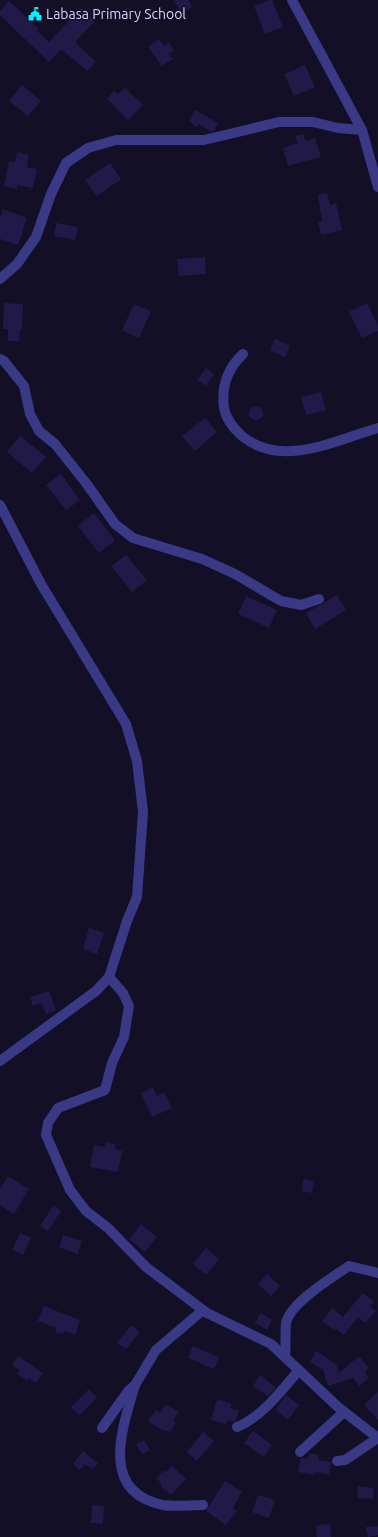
<svg xmlns="http://www.w3.org/2000/svg" width="378" height="1537" viewBox="0 0 378 1537" font-family="Ubuntu,sans-serif">
<rect width="100%" height="100%" fill="#120f26"/>
<g fill="#211a48">
<path d="M 174,0 L 188,0 L 192,7 L 181,13 Z"/>
<path d="M 269,0 L 272,0 L 283,27 L 265,34 L 254,6 Z"/>
<path d="M 9,1 L 39,29 L 37,31 L 49,42 L 81,8 L 95,21 L 75,42 L 96,62 L 87,71 L 61,49 L 49,62 L 0,15 L 0,11 Z"/>
<path d="M 159,39 L 164,46 L 169,42 L 174,51 L 169,54 L 173,59 L 162,66 L 148,47 Z"/>
<path d="M 305,65 L 315,87 L 294,96 L 284,74 Z"/>
<path d="M 22,85 L 41,101 L 28,116 L 9,101 Z"/>
<path d="M 125,88 L 143,105 L 128,120 L 107,99 L 114,91 L 118,94 Z"/>
<path d="M 195,110 L 218,123 L 214,131 L 211,132 L 199,124 L 197,127 L 189,121 Z"/>
<path d="M 303,134 L 306,141 L 315,138 L 321,157 L 288,166 L 283,148 L 298,143 L 295,136 Z"/>
<path d="M 17,152 L 29,155 L 27,167 L 37,169 L 33,188 L 17,185 L 17,189 L 4,186 L 9,161 L 15,162 Z"/>
<path d="M 110,163 L 121,179 L 97,196 L 85,180 Z"/>
<path d="M 327,193 L 330,205 L 336,203 L 342,230 L 321,235 L 318,222 L 322,221 L 318,195 Z"/>
<path d="M 3,209 L 27,218 L 18,245 L 0,239 L 0,218 Z"/>
<path d="M 56,223 L 78,227 L 75,240 L 54,236 Z"/>
<path d="M 205,257 L 206,274 L 179,276 L 177,259 Z"/>
<path d="M 4,303 L 23,304 L 22,330 L 20,330 L 19,341 L 8,341 L 8,329 L 3,329 Z"/>
<path d="M 367,303 L 378,326 L 378,331 L 362,338 L 349,312 Z"/>
<path d="M 134,304 L 151,311 L 139,338 L 122,330 Z"/>
<path d="M 275,339 L 290,346 L 285,357 L 270,350 Z"/>
<path d="M 206,368 L 214,374 L 206,386 L 197,380 Z"/>
<path d="M 321,392 L 326,410 L 306,415 L 301,397 Z"/>
<circle cx="256" cy="413" r="7"/>
<path d="M 205,418 L 217,432 L 195,451 L 182,436 Z"/>
<path d="M 20,436 L 46,457 L 32,473 L 7,452 Z"/>
<path d="M 61,474 L 80,500 L 66,510 L 46,485 Z"/>
<path d="M 94,513 L 115,540 L 99,553 L 78,526 Z"/>
<path d="M 126,555 L 147,580 L 132,592 L 111,566 Z"/>
<path d="M 337,595 L 346,610 L 315,629 L 306,613 Z"/>
<path d="M 246,596 L 277,610 L 269,628 L 238,614 Z"/>
<path d="M 89,928 L 104,933 L 97,954 L 83,949 Z"/>
<path d="M 49,991 L 56,1010 L 46,1014 L 42,1003 L 33,1006 L 30,997 Z"/>
<path d="M 153,1087 L 157,1096 L 164,1092 L 172,1108 L 152,1117 L 141,1093 Z"/>
<path d="M 106,1142 L 115,1144 L 114,1149 L 122,1151 L 118,1172 L 90,1167 L 94,1145 L 105,1147 Z"/>
<path d="M 8,1176 L 29,1189 L 14,1214 L 0,1205 L 0,1189 Z"/>
<path d="M 303,1179 L 314,1181 L 312,1193 L 302,1191 Z"/>
<path d="M 53,1206 L 61,1211 L 48,1231 L 40,1226 Z"/>
<path d="M 141,1224 L 157,1237 L 145,1252 L 129,1239 Z"/>
<path d="M 20,1233 L 31,1238 L 23,1255 L 12,1250 Z"/>
<path d="M 63,1235 L 82,1241 L 78,1254 L 59,1247 Z"/>
<path d="M 206,1248 L 219,1259 L 206,1275 L 193,1264 Z"/>
<path d="M 267,1274 L 280,1286 L 271,1296 L 258,1284 Z"/>
<path d="M 363,1293 L 374,1302 L 370,1306 L 376,1311 L 365,1323 L 358,1317 L 344,1335 L 335,1328 L 334,1330 L 322,1321 L 332,1308 L 343,1317 Z"/>
<path d="M 44,1306 L 80,1320 L 75,1335 L 64,1331 L 63,1334 L 55,1332 L 56,1328 L 38,1321 Z"/>
<path d="M 261,1313 L 272,1320 L 267,1330 L 255,1323 Z"/>
<path d="M 131,1325 L 140,1332 L 126,1349 L 117,1343 Z"/>
<path d="M 193,1346 L 219,1357 L 214,1369 L 188,1358 Z"/>
<path d="M 316,1351 L 336,1364 L 339,1373 L 359,1356 L 369,1368 L 365,1372 L 369,1378 L 359,1386 L 353,1378 L 328,1386 L 323,1370 L 310,1362 Z"/>
<path d="M 18,1356 L 43,1373 L 36,1383 L 29,1378 L 27,1380 L 17,1374 L 19,1370 L 12,1365 Z"/>
<path d="M 260,1375 L 276,1388 L 268,1396 L 253,1386 Z"/>
<path d="M 89,1389 L 97,1398 L 79,1415 L 71,1407 Z"/>
<path d="M 378,1392 L 378,1420 L 364,1405 Z"/>
<path d="M 286,1395 L 299,1405 L 288,1420 L 275,1410 Z"/>
<path d="M 217,1399 L 232,1404 L 230,1408 L 239,1411 L 236,1420 L 234,1422 L 228,1420 L 226,1424 L 211,1420 Z"/>
<path d="M 166,1404 L 179,1412 L 173,1420 L 176,1423 L 170,1432 L 158,1428 L 148,1421 L 156,1410 L 160,1413 Z"/>
<path d="M 253,1431 L 272,1445 L 264,1457 L 244,1443 Z"/>
<path d="M 203,1432 L 214,1441 L 197,1461 L 187,1452 Z"/>
<path d="M 144,1440 L 150,1450 L 142,1454 L 136,1444 Z"/>
<path d="M 83,1451 L 98,1463 L 93,1469 L 85,1464 L 80,1470 L 73,1464 Z"/>
<path d="M 309,1453 L 319,1455 L 318,1460 L 331,1462 L 329,1475 L 316,1472 L 315,1475 L 298,1472 L 301,1458 L 308,1459 Z"/>
<path d="M 172,1466 L 186,1479 L 171,1495 L 160,1486 L 162,1484 L 156,1478 L 164,1470 L 166,1472 Z"/>
<path d="M 225,1481 L 242,1492 L 233,1508 L 237,1511 L 226,1525 L 206,1511 Z"/>
<path d="M 358,1486 L 374,1488 L 373,1499 L 357,1498 Z"/>
<path d="M 258,1495 L 275,1500 L 269,1518 L 252,1512 Z"/>
<path d="M 92,1505 L 104,1506 L 103,1524 L 91,1523 Z"/>
<path d="M 330,1524 L 331,1537 L 317,1537 L 316,1525 Z"/>
<path d="M 378,1526 L 378,1535 L 368,1537 L 366,1527 Z"/>
</g>
<g fill="none" stroke-linecap="round" stroke-linejoin="round">
<g stroke="#393986" stroke-width="10">
<path d="M 292,0 L 362,130 L 378,187"/>
<path d="M 0,279 L 17,264 L 36,237 L 51,194 L 66,163 L 88,148 L 116,140 L 204,140 L 279,122 L 313,122 L 338,128 L 362,130"/>
<path d="M 243,354 C 227,369 221,386 224,408 C 226,419 234,429 242,436 C 282,469 335,440 378,428"/>
<path d="M 0,359 L 4,361 L 24,386 L 30,414 L 39,431 L 55,444 L 86,483 L 115,524 L 133,538 L 202,559 L 235,574 L 281,601 L 301,605 L 319,599"/>
<path d="M 0,505 L 41,584 L 126,724 L 137,761 L 143,812 L 137,897 L 127,921 L 109,977 L 96,991 L 0,1061"/>
<path d="M 109,977 L 123,993 L 129,1006 L 124,1037 L 112,1063 L 105,1090 L 58,1108 L 48,1123 L 46,1135 L 70,1190 L 86,1211 L 108,1228 L 146,1267 L 207,1313 L 271,1344 L 338,1407 L 378,1438"/>
<path d="M 285,1357 C 286,1346 285,1334 286,1323 C 290,1303 333,1277 349,1266 L 378,1273"/>
<path d="M 135,1385 C 122,1429 99,1492 163,1505 C 175,1507 190,1505 203,1505"/>
<path d="M 237,1427 C 262,1417 282,1390 299,1370"/>
<path d="M 102,1428 L 129,1390 L 135,1385 L 156,1350 L 203,1310"/>
<path d="M 300,1452 L 344,1412"/>
<path d="M 337,1461 L 345,1460 L 378,1438"/>
</g>
</g>
<defs>
<g id="civic-bare" transform="scale(1.08)"><path d="M-.6-6.5H3V-4.5H.6V-3L4-1V1h2V6H-6V1h2V-1L-.6-3ZM-1.2 2.5V6h2.4V2.5Z" fill="#00f1ff" stroke="#120f26" stroke-width="2.5" paint-order="stroke"/></g>
</defs>
<g fill-rule="evenodd">
<use href="#civic-bare" x="35" y="14"/>
</g>
<g text-anchor="middle" dominant-baseline="central" stroke-width="3" stroke-linejoin="round" paint-order="stroke">
<g font-size="14" fill="#d7d4ff" stroke="#120f26" text-anchor="start">
<text x="46" y="14">Labasa Primary School</text>
</g>
</g>
</svg>
